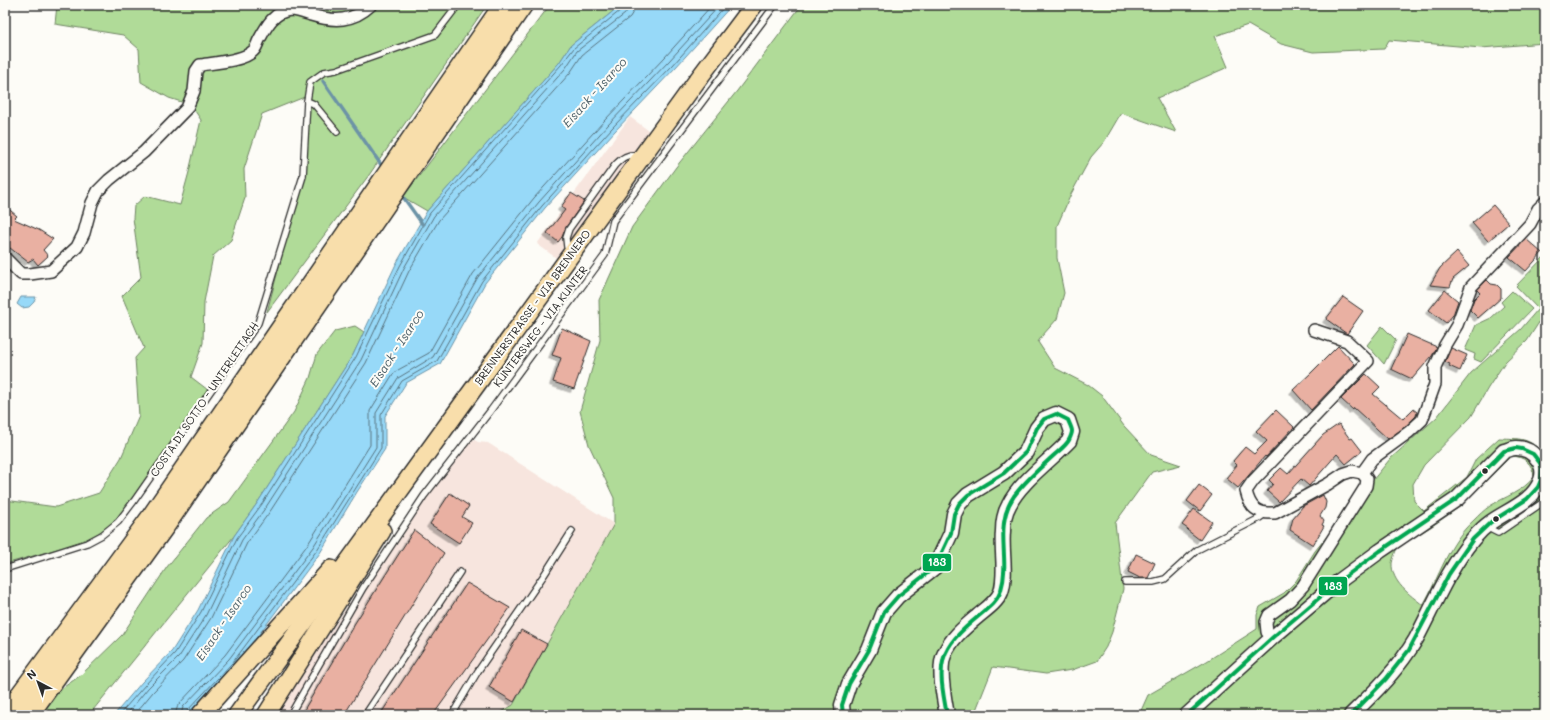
<svg xmlns="http://www.w3.org/2000/svg" width="1550" height="720" viewBox="0 0 1550 720" font-family="Mali,sans-serif">
<defs>
<filter id="shadow"><feDropShadow dx="-3.5" dy="3.5" stdDeviation="0" flood-color="#0004"/></filter>
</defs>
<rect width="100%" height="100%" fill="#fdfcf7"/>
<filter id="ink" filterUnits="userSpaceOnUse"><feTurbulence type="fractalNoise" baseFrequency=".025" numOctaves="2"/><feDisplacementMap in="SourceGraphic" scale="8" xChannelSelector="R" yChannelSelector="G"/><feConvolveMatrix kernelMatrix="1 2 1 2 8 2 1 2 1" color-interpolation-filters="sRGB"/></filter>
<g filter="url(#ink)">
<g fill="#f7e5de">
<path d="M 630,117 L 652,133 L 559,260 L 537,244 Z"/>
<path d="M 468,436 L 478,442 L 488,443 L 614,524 L 513,705 L 497,715 L 272,715 L 335,625 L 400,525 Z"/>
</g>
<g fill="#b0db98" stroke="#6e8362" fill-rule="evenodd">
<path d="M 57,5 L 487,5 L 369,175 L 267,312 L 303,176 L 307,96 L 262,114 L 244,169 L 245,198 L 231,240 L 213,256 L 204,302 L 203,343 L 191,377 L 208,390 L 125,508 L 111,524 L 97,534 L 82,542 L 5,564 L 5,500 L 56,507 L 99,493 L 121,458 L 139,416 L 135,358 L 144,348 L 122,296 L 141,277 L 133,218 L 134,206 L 145,196 L 180,205 L 189,172 L 201,120 L 191,105 L 169,98 L 141,82 L 139,49 L 123,35 L 55,24 Z"/>
<path d="M 550,5 L 621,5 L 571,45 L 559,63 L 427,211 L 403,197 Z"/>
<path d="M 804,5 L 1545,5 L 1545,43 L 1481,48 L 1389,40 L 1384,49 L 1313,52 L 1281,44 L 1248,25 L 1215,36 L 1228,67 L 1157,98 L 1176,132 L 1121,113 L 1104,142 L 1091,157 L 1071,194 L 1057,226 L 1057,258 L 1064,293 L 1057,319 L 1042,336 L 1038,342 L 1055,368 L 1088,385 L 1102,396 L 1124,426 L 1151,455 L 1181,465 L 1152,472 L 1115,523 L 1123,589 L 1112,632 L 1106,647 L 1097,661 L 1072,670 L 1046,674 L 993,667 L 974,715 L 497,715 L 513,705 L 614,524 L 614,498 L 589,445 L 580,411 L 600,340 L 599,300 L 632,227 L 676,167 L 737,91 L 797,11 Z"/>
<path d="M 1545,256 L 1545,313 L 1527,341 L 1505,362 L 1488,388 L 1471,417 L 1424,465 L 1413,484 L 1414,501 L 1424,511 L 1467,477 L 1476,459 L 1499,438 C 1521,439 1528,437 1544,454 L 1545,715 L 1139,715 L 1148,695 L 1207,661 L 1257,629 L 1257,615 L 1260,607 L 1284,593 L 1296,581 L 1315,551 L 1390,459 L 1437,417 L 1471,373 L 1521,329 L 1538,309 L 1516,286 ZM 1511,456 C 1524,456 1533,464 1534,477 C 1522,492 1506,496 1490,506 C 1484,510 1479,515 1474,520 C 1448,543 1440,576 1423,605 C 1410,595 1391,582 1392,563 C 1393,558 1395,553 1397,548 L 1432,526 L 1461,506 Z"/>
<path d="M 1512,291 L 1532,309 L 1481,362 L 1474,359 L 1475,354 L 1465,350 L 1476,325 L 1491,318 L 1504,306 L 1501,302 Z"/>
<path d="M 355,326 L 364,332 L 353,355 L 258,502 L 234,536 L 89,715 L 29,715 L 54,694 L 81,675 L 122,635 L 167,567 L 206,518 L 229,502 L 294,412 L 310,378 L 317,354 L 335,331 Z"/>
<path d="M 1382,326 L 1396,340 L 1384,364 L 1367,345 Z"/>
</g>
<g fill="#97d9f8" stroke="#6c93a6">
<path d="M 621,5 L 732,5 L 676,67 L 615,131 L 545,208 L 485,283 L 440,364 L 406,383 L 385,416 L 385,449 L 357,492 L 320,553 L 236,665 L 189,715 L 114,715 L 142,682 L 172,651 L 198,610 L 234,536 L 258,502 L 353,355 L 396,264 L 427,211 L 559,63 L 571,45 Z"/>
<path d="M 21,297 L 36,297 L 34,302 L 29,307 L 22,308 L 17,304 Z"/>
</g>
<g fill="none" stroke-linecap="round" stroke-linejoin="round">
<g stroke="#56717d" stroke-width="1">
<path d="M 119,715 L 145,685 L 175,653 L 201,612 L 237,538 L 262,504 L 356,357 L 400,266 L 430,213 L 561,65 L 574,48 L 621,10 L 623,5"/>
<path d="M 126,715 L 148,688 L 179,657 L 206,615 L 242,540 L 266,507 L 361,360 L 404,268 L 434,216 L 565,69 L 577,51 L 625,14 L 628,9 L 628,5"/>
<path d="M 134,715 L 153,692 L 183,661 L 211,618 L 247,543 L 271,510 L 366,363 L 409,271 L 439,220 L 570,73 L 582,55 L 630,17 L 633,12 L 634,5"/>
<path d="M 175,715 L 178,705 L 225,655 L 308,544 L 370,445 L 370,411 L 393,374 L 398,370 L 429,353 L 473,274 L 534,198 L 604,121 L 665,57 L 712,5"/>
<path d="M 181,715 L 183,707 L 229,659 L 313,547 L 376,447 L 376,413 L 398,378 L 433,357 L 478,277 L 539,202 L 608,125 L 669,61 L 720,5"/>
<path d="M 186,715 L 187,711 L 233,662 L 317,550 L 381,448 L 381,415 L 402,381 L 437,361 L 482,281 L 542,206 L 612,128 L 673,65 L 726,5"/>
</g>
<g stroke="#6c93a6" stroke-width="3.5">
<path d="M 323,81 L 384,169"/>
<path d="M 401,194 L 423,225"/>
</g>
</g>
<g fill="#e9b0a2" stroke="#2b2b2b" filter="url(#shadow)">
<path d="M 571,193 L 584,201 L 585,200 L 566,227 L 562,237 L 558,242 L 547,233 L 565,210 L 561,207 Z"/>
<path d="M 1493,205 L 1509,223 L 1488,241 L 1472,223 Z"/>
<path d="M 5,206 L 17,216 L 14,219 L 39,230 L 53,239 L 43,250 L 48,256 L 38,265 L 33,259 L 28,262 L 10,248 L 5,251 Z"/>
<path d="M 1526,239 L 1542,253 L 1526,271 L 1509,257 Z"/>
<path d="M 1457,252 L 1469,266 L 1453,279 L 1450,287 L 1430,285 L 1440,268 Z"/>
<path d="M 1487,280 L 1491,284 L 1497,285 L 1501,289 L 1501,298 L 1478,318 L 1470,310 L 1474,299 L 1480,293 L 1477,290 Z"/>
<path d="M 1445,290 L 1458,301 L 1453,315 L 1446,323 L 1429,310 Z"/>
<path d="M 1343,297 L 1363,311 L 1347,334 L 1326,319 Z"/>
<path d="M 562,328 L 591,341 L 574,389 L 553,382 L 561,358 L 552,355 Z"/>
<path d="M 1407,334 L 1437,347 L 1432,356 L 1412,379 L 1391,369 Z"/>
<path d="M 1338,346 L 1355,364 L 1311,410 L 1293,390 L 1311,373 Z"/>
<path d="M 1451,348 L 1467,355 L 1460,371 L 1449,366 L 1450,364 L 1445,362 Z"/>
<path d="M 1366,374 L 1380,387 L 1373,394 L 1403,419 L 1413,409 L 1417,412 L 1416,416 L 1405,427 L 1388,439 L 1354,408 L 1353,410 L 1341,399 Z"/>
<path d="M 1276,410 L 1294,427 L 1266,457 L 1265,456 L 1238,488 L 1226,478 L 1237,465 L 1233,461 L 1245,447 L 1254,454 L 1267,441 L 1256,431 Z"/>
<path d="M 1339,424 L 1350,439 L 1352,438 L 1362,451 L 1346,464 L 1337,454 L 1309,486 L 1301,479 L 1279,502 L 1267,491 L 1273,484 L 1269,480 L 1281,468 L 1288,474 L 1323,435 Z"/>
<path d="M 1199,485 L 1212,495 L 1200,511 L 1187,501 Z"/>
<path d="M 450,493 L 469,506 L 462,517 L 472,523 L 459,543 L 430,524 Z"/>
<path d="M 1323,495 L 1326,502 L 1325,508 L 1320,516 L 1324,521 L 1322,525 L 1324,526 L 1313,545 L 1290,530 L 1293,518 L 1303,506 Z"/>
<path d="M 1194,509 L 1212,522 L 1200,540 L 1187,530 L 1188,529 L 1182,525 Z"/>
<path d="M 414,530 L 444,553 L 344,715 L 301,715 L 355,623 Z"/>
<path d="M 1136,554 L 1155,563 L 1148,578 L 1140,578 L 1128,572 Z"/>
<path d="M 467,583 L 510,608 L 433,715 L 380,715 Z"/>
<path d="M 521,630 L 547,644 L 514,702 L 489,687 Z"/>
</g>
<g fill="none" stroke-linecap="round" stroke-linejoin="round">
<g stroke="#2b2b2b" stroke-width="8">
<g id="service">
<path d="M 307,101 L 314,104 L 337,132"/>
<path d="M 572,251 L 567,247 L 566,238 L 569,229 L 615,165 C 623,157 627,154 639,155"/>
<path d="M 1486,527 L 1498,533 L 1545,501"/>
<path d="M 5,569 L 87,543 L 102,535 L 118,522 L 134,501 L 258,323 L 303,176 L 307,101 L 310,82 L 324,72 L 336,70 L 435,35 L 458,5"/>
<path d="M 1125,582 L 1153,582 L 1165,579 L 1197,550 L 1258,519 L 1265,514"/>
<path d="M 290,715 L 363,588 L 424,496 L 491,410 L 605,255 L 613,221 L 775,5"/>
<path d="M 365,715 L 460,572"/>
<path d="M 452,715 L 478,671 L 544,575 L 572,531"/>
</g>
</g>
<g stroke="#2b2b2b" stroke-width="14">
<g id="minor">
<path d="M 5,258 L 21,274 L 30,274 L 51,271 L 77,247 L 84,233 L 92,203 L 98,191 L 109,180 L 144,152 L 187,108 L 194,91 L 196,71 L 200,65 C 213,63 244,61 253,51 C 256,49 257,44 259,40 C 266,27 274,11 291,10 C 297,10 305,13 311,15 C 334,22 353,22 371,5"/>
<path d="M 1362,473 L 1372,459 L 1409,432 L 1422,420 L 1435,384 L 1435,367 L 1445,345 L 1457,325 L 1471,287 L 1530,224 L 1538,209 L 1545,202"/>
<path d="M 1273,637 L 1267,632 L 1266,622 L 1269,615 L 1290,600 L 1303,586 L 1366,486 L 1367,479 L 1362,473 L 1352,471 L 1343,474 L 1328,484 L 1275,513 C 1257,514 1250,508 1246,491 L 1253,481 L 1368,361 L 1347,341 L 1314,330"/>
</g>
</g>
<g stroke="#2b2b2b" stroke-width="17">
<g id="tertiary">
<path d="M 843,715 L 842,705 L 849,684 L 869,650 L 884,612 L 898,596 L 935,567 L 951,533 L 954,514 L 959,504 L 968,495 L 1004,473 L 1026,452 L 1037,428 L 1044,419 L 1056,414 L 1068,420 L 1072,432 L 1069,441 C 1052,459 1019,483 1009,505 C 1005,512 1003,523 1003,531 C 1001,551 1007,573 1001,592 C 997,602 985,610 978,616 C 965,627 951,638 944,655 C 938,669 944,699 947,715"/>
<path d="M 1187,715 L 1273,637 L 1338,582 L 1380,551 L 1457,499 L 1504,451 C 1508,450 1512,448 1516,448 C 1532,448 1547,464 1541,480 C 1534,501 1508,510 1491,522 C 1484,527 1478,533 1473,539 C 1449,568 1434,605 1416,639 C 1399,668 1375,692 1351,715"/>
</g>
</g>
<g stroke="#2b2b2b" stroke-width="20">
<g id="primary">
<path d="M 200,715 L 331,569"/>
<path d="M 237,715 L 696,82 L 754,5"/>
<path d="M 266,715 L 382,531"/>
</g>
</g>
<g stroke="#2b2b2b" stroke-width="23">
<g id="motorway">
<path d="M 6,715 L 151,518 L 504,5"/>
<path d="M 28,715 L 165,525 L 522,5"/>
</g>
</g>
<use href="#service" stroke="#fdfcf7" stroke-width="5.5"/>
<use href="#minor" stroke="#fdfcf7" stroke-width="11"/>
<use href="#tertiary" stroke="#fdfcf7" stroke-width="14"/>
<use href="#primary" stroke="#f8deab" stroke-width="17"/>
<use href="#motorway" stroke="#f8deab" stroke-width="20"/>
<g stroke="#fdfcf7" stroke-width="7">
<g id="bus-1">
<path d="M 843,715 L 842,705 L 849,684 L 869,650 L 884,612 L 898,596 L 935,567 L 951,533 L 954,514 L 959,504 L 968,495 L 1004,473 L 1026,452 L 1037,428 L 1044,419 L 1056,414 L 1068,420 C 1069,423 1072,428 1072,431 C 1072,434 1070,438 1069,440 C 1066,446 1057,452 1052,457 C 1039,469 1025,481 1014,496 C 993,527 1011,558 1001,590 C 998,601 988,608 980,615 C 937,650 937,663 947,715"/>
<path d="M 1187,715 L 1273,637 L 1338,582 L 1380,551 L 1457,499 L 1504,451 L 1516,448 L 1522,449 L 1533,454 L 1540,463 L 1542,468 L 1541,480 L 1538,487 L 1527,499 L 1491,522 L 1473,539 L 1449,574 L 1409,650 L 1386,679 L 1351,715"/>
</g>
</g>
<use href="#bus-1" stroke="#00a651" stroke-width="4"/>
</g>
</g>
<g fill="#2b2b2b" stroke="#fdfcf7" stroke-width="1.5">
<circle cx="1485" cy="471" r="3.5"/>
<circle cx="1496" cy="519" r="3.5"/>
</g>
<g text-anchor="middle" dominant-baseline="central" stroke-width="4" stroke-linejoin="round" paint-order="stroke">
<g font-size="11" fill="#2b2b2b" stroke="#fdfcf7">
<text transform="translate(532 307) rotate(-54)">BRENNERSTRASSE - VIA BRENNERO</text>
<text transform="translate(540 326) rotate(-53)">KUNTERSWEG - VIA KUNTER</text>
<text transform="translate(204 399) rotate(-56)">COSTA DI SOTTO - UNTERLEITACH</text>
</g>
<g font-size="12" font-style="italic" fill="#4b5f68" stroke="#fdfcf7">
<text transform="translate(594 92) rotate(-48)">Eisack - Isarco</text>
<text transform="translate(396 348) rotate(-57)">Eisack - Isarco</text>
<text transform="translate(223 622) rotate(-56)">Eisack - Isarco</text>
</g>
</g>
<g stroke="#fdfcf7" stroke-width="1.5">
<rect x="922" y="553" width="30" height="19" rx="4" fill="#00a651"/>
<rect x="1318" y="576" width="30" height="20" rx="4" fill="#00a651"/>
</g>
<g font-size="11" text-anchor="middle" font-weight="bold" fill="#fff">
<text x="937" y="566">183</text>
<text x="1333" y="590">183</text>
</g>
<rect width="1550" height="720" fill="none" stroke="#fdfcf7" stroke-width="20"/>
<rect x="10" y="10" width="1530" height="700" fill="none" stroke="#2b2b2b" stroke-width="1.5" filter="url(#ink)"/>
<g transform="translate(38 682) rotate(319)" stroke="#fdfcf7" stroke-width="3" paint-order="stroke">
<path d="M0-3L7 15L0 10L-7 15Z" fill="#2b2b2b"/>
<text y="-6" font-size="11" font-weight="bold" text-anchor="middle" fill="#2b2b2b">N</text>
</g>
</svg>
